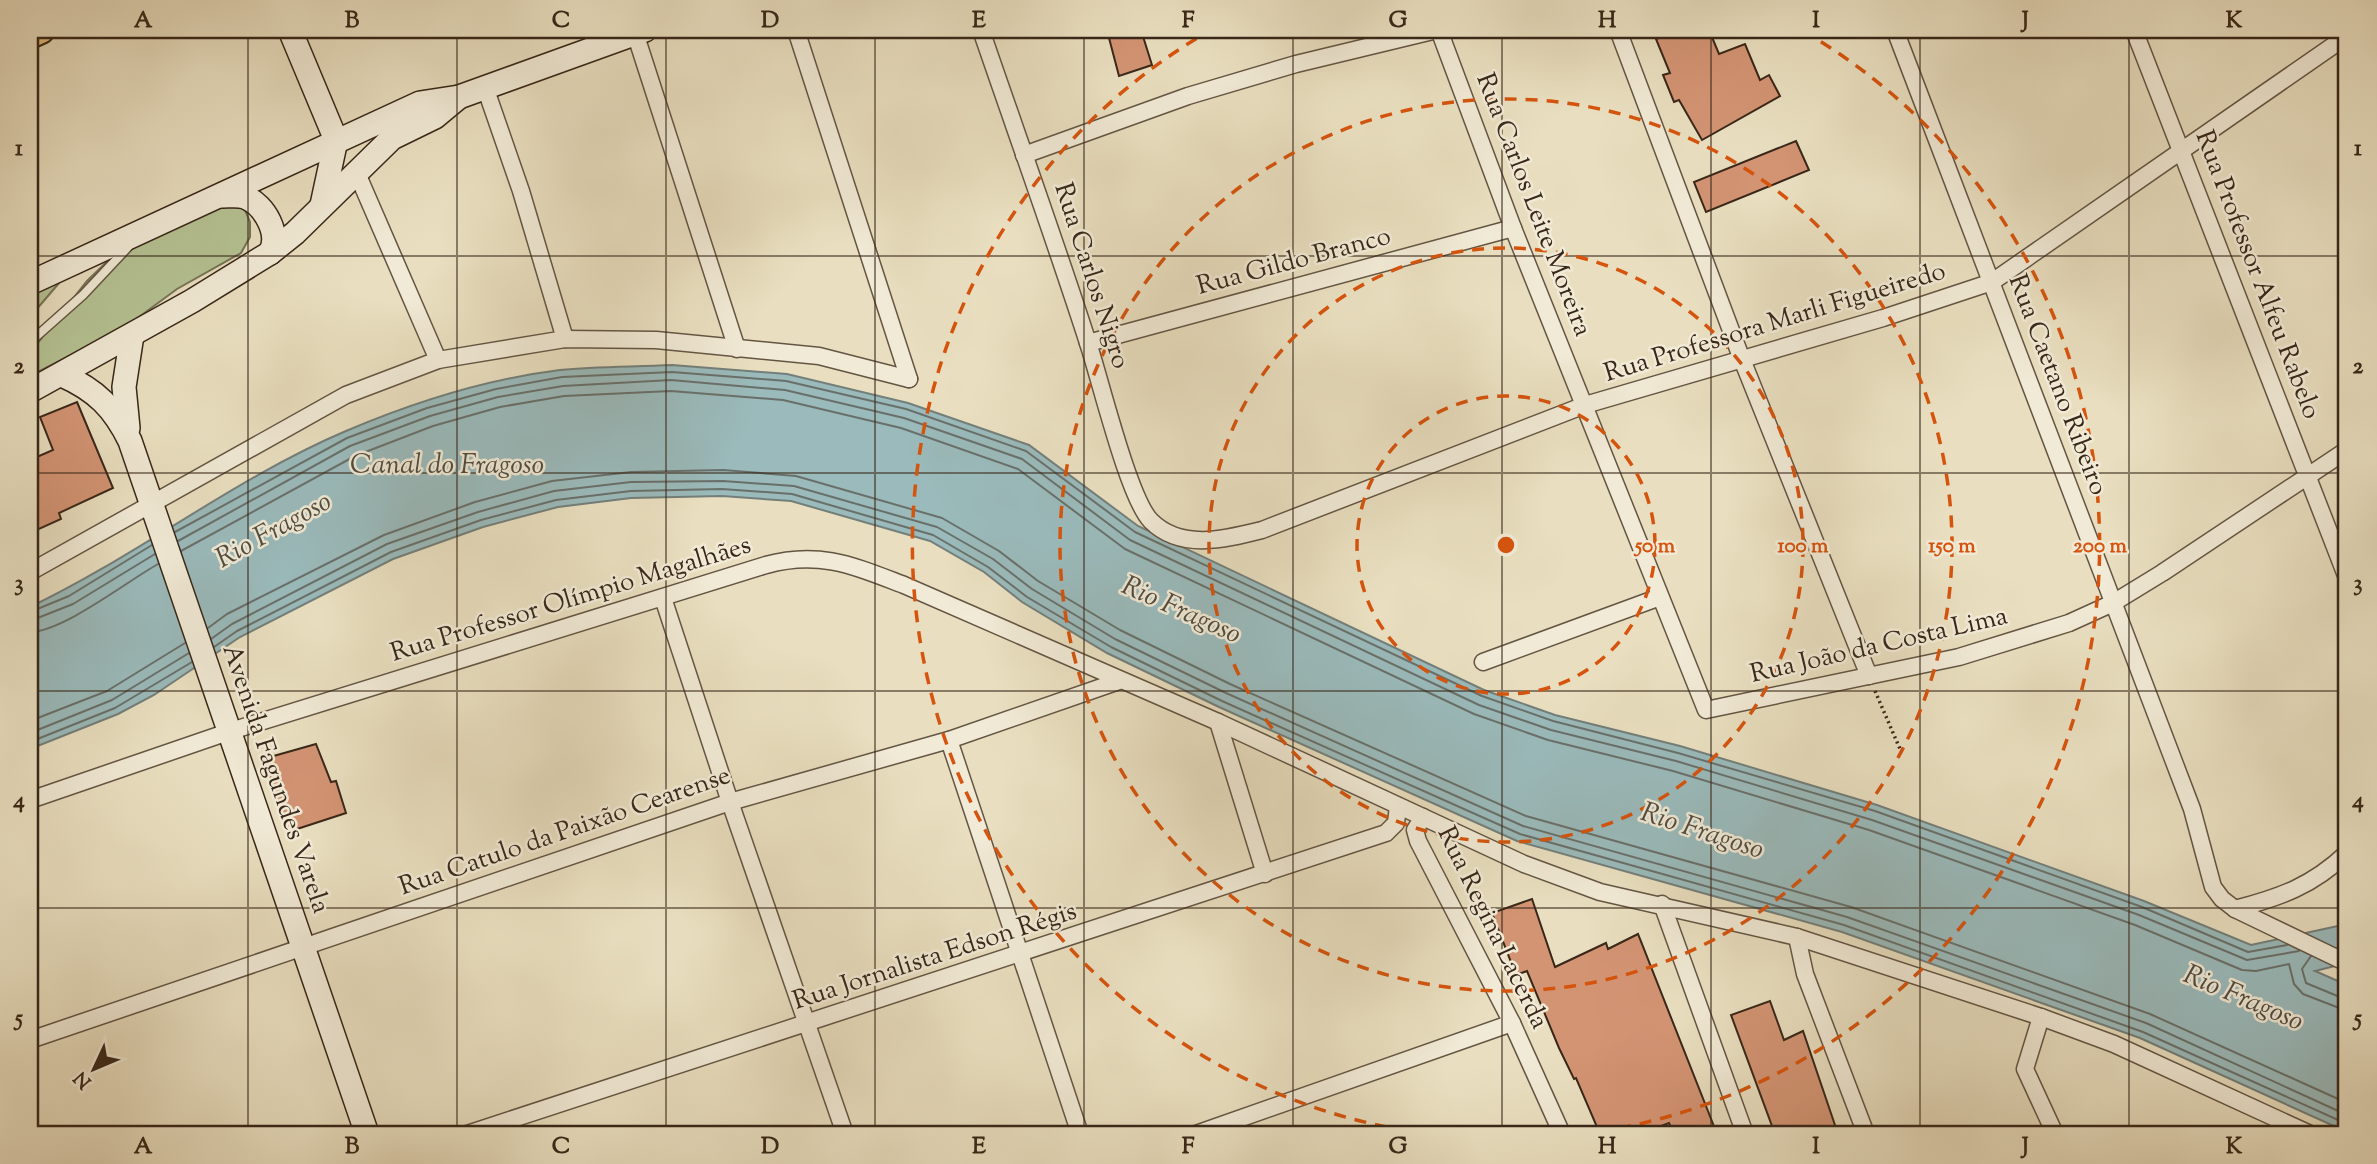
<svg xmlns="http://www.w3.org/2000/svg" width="2377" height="1164" viewBox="0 0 2377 1164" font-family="'Sorts Mill Goudy',serif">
<rect width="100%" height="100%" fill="#e9dfc0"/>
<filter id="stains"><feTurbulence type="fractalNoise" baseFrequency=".00286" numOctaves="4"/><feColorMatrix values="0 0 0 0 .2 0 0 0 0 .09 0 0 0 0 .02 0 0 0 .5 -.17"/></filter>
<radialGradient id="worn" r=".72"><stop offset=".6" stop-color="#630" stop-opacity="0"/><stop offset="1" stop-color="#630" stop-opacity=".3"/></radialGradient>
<g fill="#b5c293" stroke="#767456" stroke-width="2">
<path d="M 233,202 L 245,210 L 250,222 L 250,237 L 241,253 L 177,289 L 124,328 L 30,376 L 30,353 L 87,281 L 118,251 Z"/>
<path d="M 71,269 L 30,317 L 30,287 Z"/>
</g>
<path fill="#9ababb" stroke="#737f7a" stroke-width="2" d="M 672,365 L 787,374 L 908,403 L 1029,445 L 1138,526 L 1484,690 L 1555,715 L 1680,746 L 1877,805 L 2144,901 L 2251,945 L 2347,924 L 2347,963 L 2315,971 L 2347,985 L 2347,1132 L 2140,1038 L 1842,932 L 1517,841 L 1219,707 L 1107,653 L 1022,602 L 984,572 L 930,541 L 791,501 L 722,496 L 631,498 L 558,507 L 483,527 L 393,559 L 240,637 L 154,695 L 118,714 L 30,749 L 30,607 C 137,556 237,477 346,431 C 414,402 487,379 560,370 C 597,366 635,367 672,365 Z"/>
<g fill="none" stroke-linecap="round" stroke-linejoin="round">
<g stroke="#69706a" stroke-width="2">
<path d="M 175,532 L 347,438 L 427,408 L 496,389 L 562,377 L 672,372 L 786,381 L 906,409 L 1026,451 L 1135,532 L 1482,696 L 1553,721 L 1678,753 L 1875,811 L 2142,907 L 2248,952 L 2287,945"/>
<path d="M 178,541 L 350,446 L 430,416 L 498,397 L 563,386 L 671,380 L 785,390 L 904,418 L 1022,459 L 1130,540 L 1479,705 L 1551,730 L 1676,761 L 1872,820 L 2139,915 L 2247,960 L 2299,951"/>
<path d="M 181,551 L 355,456 L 433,426 L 500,407 L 564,396 L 671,391 L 783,400 L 901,428 L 1018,469 L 1125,549 L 1474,714 L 1548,740 L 1673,771 L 1869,830 L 2135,925 L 2242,970 L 2256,971 L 2289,964 L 2294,984 L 2303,994 L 2347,1011"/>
<path d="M 30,612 L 69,596 L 152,545"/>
<path d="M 30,621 L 73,604 L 155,554"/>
<path d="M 208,628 L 227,614 L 384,535 L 475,502 L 552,481 L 631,472 L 723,470 L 796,476 L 942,518 L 999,551 L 1038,581 L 1120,630 L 1230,684 L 1526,816 L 1851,907 L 2150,1014 L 2347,1103"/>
<path d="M 30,632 C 64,631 126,582 158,564"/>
<path d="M 211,639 L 232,624 L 387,544 L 478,512 L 554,491 L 631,482 L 723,481 L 794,486 L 937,527 L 993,559 L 1032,589 L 1115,639 L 1226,693 L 1523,826 L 1847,917 L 2146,1023 L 2347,1115"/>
<path d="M 214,647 L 237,631 L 391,552 L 481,520 L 556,500 L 631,491 L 722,489 L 792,494 L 933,535 L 988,567 L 1027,597 L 1111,647 L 1222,701 L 1520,834 L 1844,925 L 2143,1032 L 2347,1124"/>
<path d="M 30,721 L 107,691 L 185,643"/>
<path d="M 30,733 L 112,700 L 189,653"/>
<path d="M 30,742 L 115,708 L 192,662"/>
<path d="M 2311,956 L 2302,969 L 2306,983 L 2347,1000"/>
</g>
</g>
<g fill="#d39474" stroke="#382719" stroke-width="2">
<path d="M 1141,30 L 1152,65 L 1119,76 L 1109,38 Z"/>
<path d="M 1679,30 L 1709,30 L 1719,54 L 1745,44 L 1760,80 L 1769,75 L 1780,96 L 1702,140 L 1679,100 L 1674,102 L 1663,75 L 1670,73 L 1656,39 Z"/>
<path d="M 1796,141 L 1809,170 L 1706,212 L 1694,182 Z"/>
<path d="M 77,402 L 113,488 L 59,513 L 61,519 L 30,533 L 30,460 L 53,450 L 40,417 Z"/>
<path d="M 316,744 L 331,782 L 336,781 L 346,813 L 288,832 L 263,759 Z"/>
<path d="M 1532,899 L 1555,967 L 1606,943 L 1608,949 L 1638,934 L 1717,1134 L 1674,1134 L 1669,1123 L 1640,1134 L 1600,1134 L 1576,1078 L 1574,1079 L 1559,1048 L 1527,971 L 1516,975 L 1492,913 Z"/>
<path d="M 1770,1001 L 1784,1040 L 1803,1031 L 1838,1134 L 1813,1134 L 1810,1126 L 1775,1134 L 1731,1015 Z"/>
</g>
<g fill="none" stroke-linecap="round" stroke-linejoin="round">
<g stroke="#645543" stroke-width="11">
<path id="lane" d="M 30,342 L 83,295 L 128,247"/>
</g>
<g stroke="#645543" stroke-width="19">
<g id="street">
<path d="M 796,30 L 909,379"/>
<path d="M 981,30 C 1017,135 1055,240 1089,346 C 1101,383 1129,499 1151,521 C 1181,551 1226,539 1262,530 L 1585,405 L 1883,318 L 1992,282 L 2347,36"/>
<path d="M 1439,30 L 1513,228 L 1706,710 L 1959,657 L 2069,623 L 2113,603 L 2162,573 L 2347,450"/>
<path d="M 1618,30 L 1741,357 L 1869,676"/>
<path d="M 1895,30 L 2192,809 L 2213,887 L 2222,899 L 2235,909 L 2347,963"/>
<path d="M 2134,30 L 2347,578"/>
<path d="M 635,33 L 737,349"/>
<path d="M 485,87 L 521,191 L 565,339"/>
<path d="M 1024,155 L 1188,96 L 1296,64 L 1437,30"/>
<path d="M 356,171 L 438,360"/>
<path d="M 1088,343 L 1513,228"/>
<path d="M 30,572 L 346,395 L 438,360 L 565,339 L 656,340 L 819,356 L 909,379"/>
<path d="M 663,598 L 730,802 L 845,1134"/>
<path d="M 1483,662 L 1660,597"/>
<path d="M 1218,722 L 1265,874"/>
<path d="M 949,740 L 1080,1134"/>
<path d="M 30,800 L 231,731 L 766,565 C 819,550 854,566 904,585 L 1218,722 L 1524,864 L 1600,892 L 1797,937 L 2041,1017 L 2114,1044 L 2310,1134"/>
<path d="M 1423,817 L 1415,830 L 1418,841 L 1512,1023 L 1562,1134"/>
<path d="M 1662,904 L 1745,1134"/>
<path d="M 2235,909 C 2281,897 2312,886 2347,853"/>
<path d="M 1797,937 L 1805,974 L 1866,1134"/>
<path d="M 2041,1017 L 2025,1069 L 2055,1134"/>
<path d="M 30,1040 L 730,802 L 949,740 L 1119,681"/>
<path d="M 467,1134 L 1386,833 L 1396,823 L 1398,806"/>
<path d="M 1196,1134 L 1512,1023"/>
</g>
</g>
<g stroke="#382719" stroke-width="26">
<g id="secondary">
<path d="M 290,30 L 336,140 L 322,205"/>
<path d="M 223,196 C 230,196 239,195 245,197 C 265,205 281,235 270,253"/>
<path d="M 30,283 L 420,103 L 459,97 L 645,30"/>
<path d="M 62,375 C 96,390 114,408 130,441 L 367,1134"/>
<path d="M 30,391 L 192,301 L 270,253 L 295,233 L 392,138 L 435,117 L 459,97"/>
<path d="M 128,428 L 124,387 L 132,335"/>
</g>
</g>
<g stroke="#382719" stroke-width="30">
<path id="primary" d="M 30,35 L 41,30"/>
</g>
<path stroke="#382719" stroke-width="3.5" stroke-dasharray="2 3.5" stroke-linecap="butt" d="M 1875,691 L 1900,749"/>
<use href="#lane" stroke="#f1ead6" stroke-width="8"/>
<use href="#street" stroke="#f1ead6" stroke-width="16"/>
<use href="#secondary" stroke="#f1ead6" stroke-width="23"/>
<use href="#primary" stroke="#e4c080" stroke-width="26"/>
</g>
<path fill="none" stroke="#382719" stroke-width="2" stroke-opacity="0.55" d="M 248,30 L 248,1134M 457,30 L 457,1134M 666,30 L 666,1134M 875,30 L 875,1134M 1084,30 L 1084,1134M 1293,30 L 1293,1134M 1502,30 L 1502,1134M 1711,30 L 1711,1134M 1920,30 L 1920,1134M 2129,30 L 2129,1134M 30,256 L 2347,256M 30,473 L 2347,473M 30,691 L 2347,691M 30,908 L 2347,908"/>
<g fill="none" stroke="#d6540d" stroke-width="3.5" stroke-dasharray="12 9">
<circle cx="1506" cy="545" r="149"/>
<circle cx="1506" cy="545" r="297"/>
<circle cx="1506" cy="545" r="446"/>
<path d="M1428 1134A594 594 0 0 1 1209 31M1803 31A594 594 0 0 1 1584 1134"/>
</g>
<g text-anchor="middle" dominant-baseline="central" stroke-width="5" stroke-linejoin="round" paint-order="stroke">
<g font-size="26" fill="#382719" stroke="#f1ead6">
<text transform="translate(1533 205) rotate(69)">Rua Carlos Leite Moreira</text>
<text transform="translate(1294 262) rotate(-15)">Rua Gildo Branco</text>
<text transform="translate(2257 275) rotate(69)">Rua Professor Alfeu Rabelo</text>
<text transform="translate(1091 276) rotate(72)">Rua Carlos Nigro</text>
<text transform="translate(1775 323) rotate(-17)">Rua Professora Marli Figueiredo</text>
<text transform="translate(2057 385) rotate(69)">Rua Caetano Ribeiro</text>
<text transform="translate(571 600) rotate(-17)">Rua Professor Olímpio Magalhães</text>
<text transform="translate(1879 646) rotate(-13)">Rua João da Costa Lima</text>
<text transform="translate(275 779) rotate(71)">Avenida Fagundes Varela</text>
<text transform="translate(565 832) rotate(-19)">Rua Catulo da Paixão Cearense</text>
<text transform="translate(1492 928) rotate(64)">Rua Regina Lacerda</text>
<text transform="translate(935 957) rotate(-18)">Rua Jornalista Edson Régis</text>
</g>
<g font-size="28" font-style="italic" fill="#504c42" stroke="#f1ead6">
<text x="447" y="466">Canal do Fragoso</text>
<text transform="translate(274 531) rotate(-29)">Rio Fragoso</text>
<text transform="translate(1181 611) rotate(24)">Rio Fragoso</text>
<text transform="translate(1702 832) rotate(18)">Rio Fragoso</text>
<text transform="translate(2243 999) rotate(23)">Rio Fragoso</text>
</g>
</g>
<circle cx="1506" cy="545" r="10" fill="#d6540d" stroke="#f1ead6" stroke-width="3.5"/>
<g font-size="21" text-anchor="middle" font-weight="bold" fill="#d6540d" stroke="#f1ead6" stroke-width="5" stroke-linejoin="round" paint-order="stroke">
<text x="1655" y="552">50 m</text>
<text x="1803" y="552">100 m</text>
<text x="1952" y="552">150 m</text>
<text x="2100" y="552">200 m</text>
</g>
<rect width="2377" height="1164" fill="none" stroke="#e9dfc0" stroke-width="77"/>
<g transform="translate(94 1069) rotate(226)" stroke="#f1ead6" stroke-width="5" paint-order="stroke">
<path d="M0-5L12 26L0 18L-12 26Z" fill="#382719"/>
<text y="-10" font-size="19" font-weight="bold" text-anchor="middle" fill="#382719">N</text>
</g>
<rect x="38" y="38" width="2300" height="1088" fill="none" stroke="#382719" stroke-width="2.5"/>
<g font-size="23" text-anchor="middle" font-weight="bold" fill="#382719">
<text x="143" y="27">A</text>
<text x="352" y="27">B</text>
<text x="561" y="27">C</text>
<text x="770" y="27">D</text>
<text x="979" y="27">E</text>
<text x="1188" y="27">F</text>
<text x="1398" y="27">G</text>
<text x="1607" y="27">H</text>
<text x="1816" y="27">I</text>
<text x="2025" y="27">J</text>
<text x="2234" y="27">K</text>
<text x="19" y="155">1</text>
<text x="2358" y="155">1</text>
<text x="19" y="373">2</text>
<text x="2358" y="373">2</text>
<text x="19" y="590">3</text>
<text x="2358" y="590">3</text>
<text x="19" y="807">4</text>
<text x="2358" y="807">4</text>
<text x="19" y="1025">5</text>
<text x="2358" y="1025">5</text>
<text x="143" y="1153">A</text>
<text x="352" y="1153">B</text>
<text x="561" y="1153">C</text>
<text x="770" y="1153">D</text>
<text x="979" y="1153">E</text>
<text x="1188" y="1153">F</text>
<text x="1398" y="1153">G</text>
<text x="1607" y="1153">H</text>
<text x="1816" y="1153">I</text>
<text x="2025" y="1153">J</text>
<text x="2234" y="1153">K</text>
</g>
<rect width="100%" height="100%" filter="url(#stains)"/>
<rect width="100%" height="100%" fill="url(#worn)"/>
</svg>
